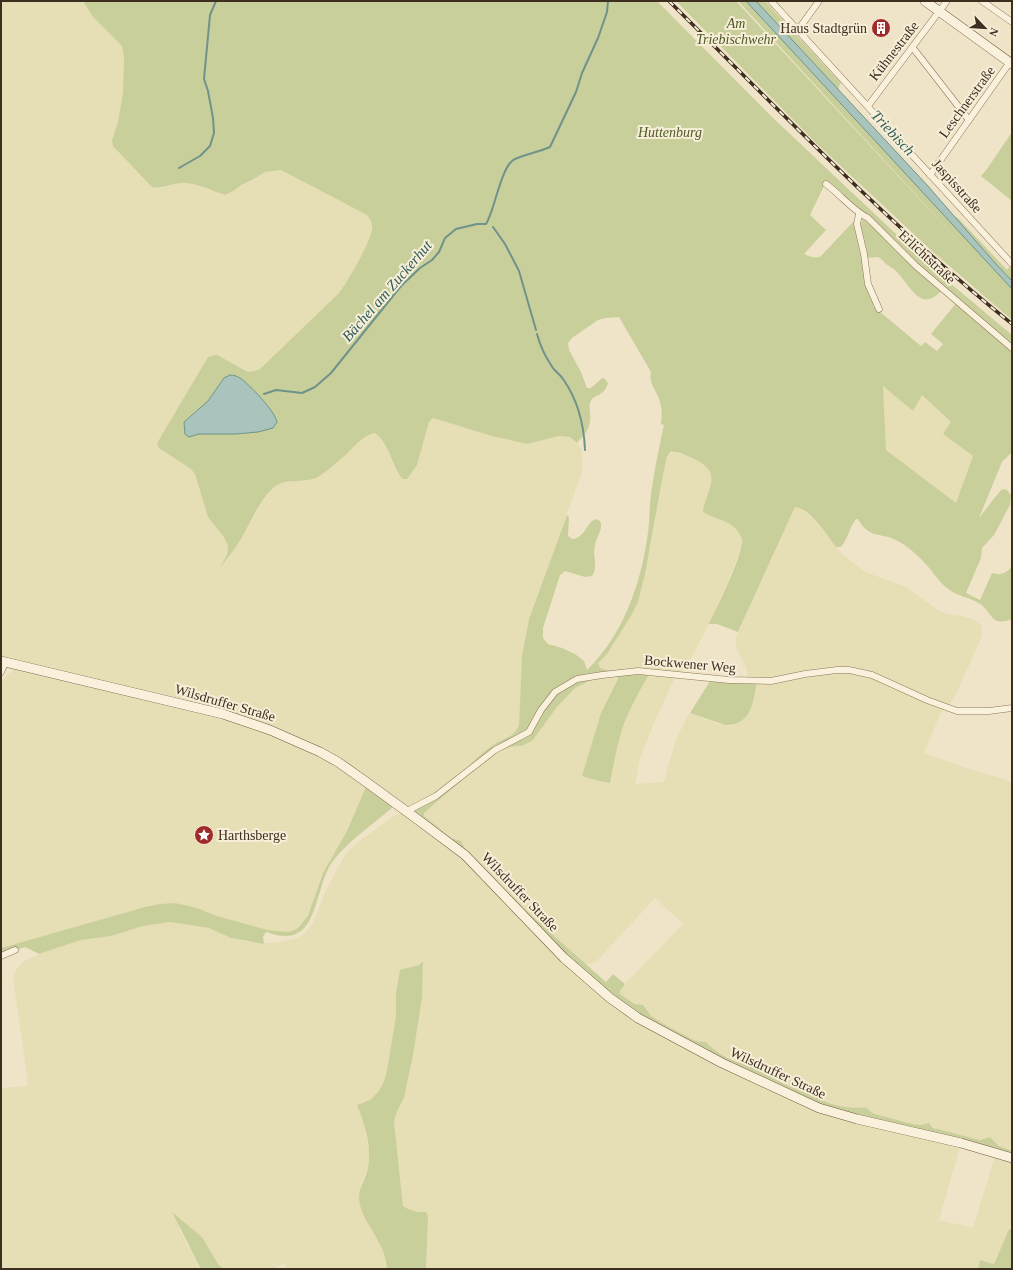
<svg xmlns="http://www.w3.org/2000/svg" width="1013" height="1270" viewBox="0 0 1013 1270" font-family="Georgia,serif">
<rect width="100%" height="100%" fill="#f0e4c8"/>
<g fill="#e6deb5">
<path d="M 1,1 L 83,1 L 93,17 L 122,46 L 124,58 L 123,92 L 118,122 L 112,140 L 157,188 L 182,183 L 192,184 L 225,195 L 235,190 L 241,185 L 252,180 L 265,172 L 281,170 L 367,215 L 372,223 L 371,236 L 346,285 L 339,293 L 260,369 L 255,371 L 248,372 L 241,367 L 208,357 L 160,438 L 157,444 L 191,469 L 195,474 L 208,517 L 224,537 L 228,546 L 224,560 L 238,544 L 262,502 L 275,486 L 280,483 L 311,479 L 317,477 L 341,459 L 364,437 L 371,434 L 375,433 L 379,436 L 386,447 L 395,468 L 403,479 L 417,465 L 429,422 L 433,418 L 492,436 L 527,444 L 559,436 L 570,437 L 577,443 L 582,450 L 582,472 L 529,619 L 522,656 L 519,725 L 518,729 L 508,738 L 494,744 L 442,788 L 425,800 L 408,807 L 362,779 L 270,730 L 1,661 Z"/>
<path d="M 883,385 L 913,411 L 922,395 L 951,422 L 943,434 L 973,456 L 956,504 L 886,450 Z"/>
<path d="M 673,452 L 687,456 L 703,463 L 707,466 L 711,473 L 713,478 L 706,514 L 732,525 L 737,530 L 742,539 L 740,549 L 735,564 L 709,624 L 686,668 L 676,675 L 667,695 L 654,723 L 640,759 L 635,784 L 664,782 L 675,742 L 683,725 L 690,713 L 716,723 L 730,726 L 739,723 L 745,719 L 748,681 L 747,669 L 736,648 L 736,638 L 795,507 L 799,508 L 809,515 L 818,523 L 841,553 L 865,572 L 904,586 L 940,611 L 947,614 L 962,616 L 973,619 L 982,626 L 982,634 L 979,643 L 958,690 L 950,704 L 941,712 L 924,753 L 972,770 L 1007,780 L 1012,784 L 1012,1151 L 999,1146 L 990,1137 L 980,1140 L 968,1137 L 938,1129 L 926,1123 L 920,1125 L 875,1114 L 871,1112 L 866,1107 L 853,1108 L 842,1107 L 821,1099 L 810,1091 L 805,1091 L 795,1088 L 764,1074 L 757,1066 L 748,1066 L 743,1064 L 714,1050 L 706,1042 L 696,1041 L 669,1027 L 651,1016 L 644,1008 L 620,994 L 620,991 L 625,984 L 683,924 L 655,898 L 596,962 L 589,964 L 584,963 L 552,934 L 548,927 L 535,919 L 466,850 L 462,842 L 451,838 L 424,817 L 424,813 L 487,760 L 503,750 L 510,747 L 521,746 L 575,688 L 589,681 L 617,676 L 618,679 L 601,713 L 582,776 L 595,780 L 610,783 L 618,740 L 633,703 L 620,672 L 600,668 L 598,662 L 607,654 L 631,616 L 638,602 L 652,540 L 664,470 L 669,454 Z"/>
<path d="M 14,670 L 200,713 L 247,726 L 269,734 L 319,757 L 337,767 L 366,787 L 347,831 L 323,873 L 319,882 L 311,906 L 303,922 L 299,927 L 288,932 L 268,930 L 217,916 L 198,908 L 160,904 L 145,907 L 1,948 L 1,684 L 5,677 Z"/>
<path d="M 401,813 L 448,842 L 610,998 L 819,1108 L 961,1143 L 939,1220 L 973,1228 L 996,1153 L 1012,1158 L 1012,1222 L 995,1262 L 993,1264 L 980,1260 L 978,1269 L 426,1269 L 428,1216 L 426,1212 L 413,1211 L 406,1209 L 403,1206 L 394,1122 L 397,1111 L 404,1098 L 413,1055 L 422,998 L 423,962 L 419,965 L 400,971 L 396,993 L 396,1016 L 387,1070 L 384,1082 L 378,1092 L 370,1100 L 357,1105 L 364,1123 L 370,1155 L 367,1170 L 361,1184 L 359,1198 L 363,1213 L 385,1254 L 387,1269 L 287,1269 L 284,1264 L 273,1269 L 226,1269 L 221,1267 L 218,1264 L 202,1237 L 188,1226 L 180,1218 L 179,1229 L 201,1269 L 1,1269 L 1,1088 L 25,1086 L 27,1085 L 28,1082 L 13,979 L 16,970 L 23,962 L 39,954 L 81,940 L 111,936 L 143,926 L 170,922 L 209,928 L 231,938 L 249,942 L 274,943 L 298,938 L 305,933 L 313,923 L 326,890 L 346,853 L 358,842 L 397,814 Z"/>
</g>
<g fill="#c9cf9b" fill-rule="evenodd">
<path d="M 83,1 L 657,1 L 772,117 L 931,267 L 1012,335 L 1012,452 L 1002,462 L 979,518 L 996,496 L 1002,489 L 1007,490 L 1011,495 L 1010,505 L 994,535 L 982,548 L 981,558 L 966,593 L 980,600 L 992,573 C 1001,576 1007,573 1012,566 L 1012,619 C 1008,621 1002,622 997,621 C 991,619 987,608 980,604 C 970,597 956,596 947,588 C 938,581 931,569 923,561 C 915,553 906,545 896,540 C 879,532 869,539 858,519 L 856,519 C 849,528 848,539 841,547 L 836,547 C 827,535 811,509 795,507 L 738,632 L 717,624 L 709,624 C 717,606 742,558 742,540 C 742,537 738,532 736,529 C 728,520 713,519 703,512 C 706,489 725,473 694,459 C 687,456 678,451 670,452 L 667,457 L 664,470 L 645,574 L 638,602 L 631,616 L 607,654 L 598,663 L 600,668 C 617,673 633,672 650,672 C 638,694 625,716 619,740 C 615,754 613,769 610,783 L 595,780 L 582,776 L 601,713 L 618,679 L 617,676 L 589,681 L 575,688 L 557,707 L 532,741 L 521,746 L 510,747 L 498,752 L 465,778 L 424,813 L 424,816 L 451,838 L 461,841 L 466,850 L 535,919 L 539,922 L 546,925 L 552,934 L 606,982 L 613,974 L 625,984 L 620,991 L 620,994 L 635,1004 L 643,1005 L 651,1016 L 669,1027 L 696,1041 L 706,1042 C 715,1053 742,1067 757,1066 C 766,1076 796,1092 810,1091 C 821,1104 849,1110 866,1107 L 871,1112 L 875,1114 L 913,1124 L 920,1125 L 929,1123 L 933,1128 L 938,1129 L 968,1137 L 980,1140 L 990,1137 L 999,1146 L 1012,1151 L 1012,1158 L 839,1115 L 638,1018 L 523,916 L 408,807 C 430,797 447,785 465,769 C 474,761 483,752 493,745 C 503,738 514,738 519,725 L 522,656 L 529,619 L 567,515 L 569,517 L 568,536 L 572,539 C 585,538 585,525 595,519 L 600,521 C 604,529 596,537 595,545 C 592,557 599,565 592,576 L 585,577 L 565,571 L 560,575 L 543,628 L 543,638 L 548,644 L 562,648 L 575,654 L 584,661 L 587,670 C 622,636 640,587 647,539 C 650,524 649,509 651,494 C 654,471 659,448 664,425 L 661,424 C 662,417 662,409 660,402 C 657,390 648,384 651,372 L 619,317 L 605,318 L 598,320 L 572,338 L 568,343 L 569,350 L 581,372 L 587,388 L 591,388 L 602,378 L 605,379 L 608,383 C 604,398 593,393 590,403 C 589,406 590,412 590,415 C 592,427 584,435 577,443 L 570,437 L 559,436 L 527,444 L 492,436 L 433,418 L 429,422 L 417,465 L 407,479 L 403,479 C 391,466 390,444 375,433 C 362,435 352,450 342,458 C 335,464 326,472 318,477 C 303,484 283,477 272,489 C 258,503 251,522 241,539 C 235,549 227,558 220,568 L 227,554 L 228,546 L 224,537 L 208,517 L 195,474 L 191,469 L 159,448 L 157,444 L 160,438 L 208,357 L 217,355 L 248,372 L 255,371 L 260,369 L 339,293 C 347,283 371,241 372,229 C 373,224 370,219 367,215 L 281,170 L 265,172 L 252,180 L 241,185 L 235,190 L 225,195 C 212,191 197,183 183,183 C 172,183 162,189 152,187 L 113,146 L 112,140 L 118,122 L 123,92 L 124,58 L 122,46 L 93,17 ZM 825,184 L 908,258 L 863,219 C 857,227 865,248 867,258 C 870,258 874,257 877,257 C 881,258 883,261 886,264 C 890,267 894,269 896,271 C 911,286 921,315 943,289 L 957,302 L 931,334 L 943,344 L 937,351 L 925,342 L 921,346 L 873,306 L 873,300 L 854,221 L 820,257 C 814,258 810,257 804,254 L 826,230 L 810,215 ZM 224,378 L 275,417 L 277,422 L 273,427 L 258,432 L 236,434 L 199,434 L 189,437 L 184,428 L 184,422 L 208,401 ZM 883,386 L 913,411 L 922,395 L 951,422 L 943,434 L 973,456 L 956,503 L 886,450 Z"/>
<path d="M 676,1 L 736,1 L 986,271 L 738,1 L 746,1 L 752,7 L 1012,289 L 1012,320 L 932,251 L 816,143 Z"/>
<path d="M 756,1 L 765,1 L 841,83 L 839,86 L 839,90 Z"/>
<path d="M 1012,132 L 1012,201 L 981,176 L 987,169 Z"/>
<path d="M 953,216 L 958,218 L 1007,270 L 1009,267 L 1012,269 L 1012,281 L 995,263 Z"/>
<path d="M 712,678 L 757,681 C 753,701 752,726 725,725 L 690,713 Z"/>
<path d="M 366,787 L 394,806 C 374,824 346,842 331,864 C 319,882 317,919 301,931 C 290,939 278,936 266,932 L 263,937 L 264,944 L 231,938 L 209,928 L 170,922 L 143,926 L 111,936 L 81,940 L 39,954 L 25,947 L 1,956 L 1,948 L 145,907 L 160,904 L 175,903 L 197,908 L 217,916 L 268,930 L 288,932 L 294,930 L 299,927 L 308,915 L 323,873 L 347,831 Z"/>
<path d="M 423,961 L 422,998 L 413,1055 L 404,1098 L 397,1111 L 394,1122 L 403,1206 C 410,1211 417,1212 426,1212 L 428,1216 L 426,1269 L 387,1269 C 386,1259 384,1251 379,1243 C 372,1228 360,1215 359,1198 C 359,1187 366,1178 368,1168 C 372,1146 365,1125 357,1105 L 370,1100 L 378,1092 L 384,1082 L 387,1070 L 396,1016 L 396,993 L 400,970 L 419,965 Z"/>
<path d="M 172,1212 L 202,1237 L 218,1264 L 221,1267 L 226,1269 L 201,1269 Z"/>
<path d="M 1009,1229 L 1012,1230 L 1012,1246 L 1011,1249 L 1012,1250 L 1012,1269 L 978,1269 L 980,1260 L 993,1264 L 995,1262 Z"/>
</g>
<g fill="#a9c4bc" stroke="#6f938a">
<path d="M 746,1 L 756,1 L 927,185 L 995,263 L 1012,281 L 1012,289 Z"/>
<path d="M 230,375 C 233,375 237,376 240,378 C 249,384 275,411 277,422 L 273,428 L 258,432 L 236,434 L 199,434 L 189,437 L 185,434 L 184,422 L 208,401 L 224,378 Z"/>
</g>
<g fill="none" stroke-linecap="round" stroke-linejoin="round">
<g stroke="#6f938a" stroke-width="2">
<path d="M 179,168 L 200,156 L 210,146 L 214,133 L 213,118 L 208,91 L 204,79 L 210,15 L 216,1"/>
<path d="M 493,227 L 505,244 L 519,271 L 536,330"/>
<path d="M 537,334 C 540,345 545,356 551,365 C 554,371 560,374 563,379 C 578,400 584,426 585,450"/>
<path d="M 264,394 L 276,390 L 302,393 L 315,387 L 331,373 L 401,286 L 420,268 L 432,260 L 439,252 L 445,238 L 456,229 L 477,224 L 486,224 C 495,210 501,165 515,159 C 526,154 539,152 550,147 L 576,92 L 582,73 L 598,38 L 607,12 L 608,1"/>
</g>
<g stroke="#8d765c" stroke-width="7">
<g id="street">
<path d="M 771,1 L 1012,264"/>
<path d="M 982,1 L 1012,22"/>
<path d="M 798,30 L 819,1"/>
<path d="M 913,48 L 969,120"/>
<path d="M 868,106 L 947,1"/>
<path d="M 930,175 L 1010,62"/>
<path d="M 826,184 C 841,195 853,211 868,218 L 916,266 L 1012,348"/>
<path d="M 859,214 L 857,224 L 864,254 L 868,284 L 879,309"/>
<path d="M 1,672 L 5,663"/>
<path d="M 407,811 L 436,796 L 495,750 L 529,732 L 541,710 L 555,692 L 577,679 L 602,675 L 638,671 L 729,680 L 771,681 L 805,674 L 837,670 L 849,670 L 872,675 L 927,700 L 957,711 L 989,711 L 1012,708"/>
<path d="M 1,956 L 15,950"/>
</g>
</g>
<g stroke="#6f573f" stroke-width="10">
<g id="secondary">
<path d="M 925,1 L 1012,64"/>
<path d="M 1,661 L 223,714 L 270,730 L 320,752 L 338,762 L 362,779 L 417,819 L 465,855 L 564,958 L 610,998 L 638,1018 L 722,1063 L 819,1108 L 857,1119 L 961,1143 L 1012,1158"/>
</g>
</g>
<use href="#street" stroke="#faf1dc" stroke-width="6"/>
<use href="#secondary" stroke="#faf1dc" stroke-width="9"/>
<g stroke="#3d2e20" stroke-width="3.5">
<path id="rail" d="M 669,1 C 781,112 890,226 1012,324"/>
</g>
<use href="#rail" stroke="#f7eed8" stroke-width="2" stroke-dasharray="6" stroke-linecap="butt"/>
</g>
<defs>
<g id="building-disc" transform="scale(1)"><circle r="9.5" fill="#9e2a2b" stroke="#f7eed8"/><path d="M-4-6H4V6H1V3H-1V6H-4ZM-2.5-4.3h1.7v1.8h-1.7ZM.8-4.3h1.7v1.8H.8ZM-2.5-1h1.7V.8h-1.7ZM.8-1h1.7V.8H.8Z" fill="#fff"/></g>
<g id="sight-disc" transform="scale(1)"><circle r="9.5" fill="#9e2a2b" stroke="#f7eed8"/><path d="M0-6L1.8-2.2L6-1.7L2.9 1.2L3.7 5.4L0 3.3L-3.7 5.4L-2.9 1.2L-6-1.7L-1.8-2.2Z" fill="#fff"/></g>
</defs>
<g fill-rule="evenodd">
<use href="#building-disc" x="881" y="28"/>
<use href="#sight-disc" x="204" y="835"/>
</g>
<g text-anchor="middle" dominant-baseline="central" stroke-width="4" stroke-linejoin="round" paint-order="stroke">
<g font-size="14" font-style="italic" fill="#4d5a26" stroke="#f7eed8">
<text x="736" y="23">Am<tspan x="736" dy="16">Triebischwehr</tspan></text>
<text x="670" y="132">Huttenburg</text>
</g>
<g font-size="14" fill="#3d2e20" stroke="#f7eed8" text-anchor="end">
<text x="867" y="28">Haus Stadtgrün</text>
<text x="218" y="835" text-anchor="start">Harthsberge</text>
</g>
<g font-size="14" fill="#3d2e20" stroke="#f7eed8">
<text transform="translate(894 51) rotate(-52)">Kühnestraße</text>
<text transform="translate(967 102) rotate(-54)">Leschnerstraße</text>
<text transform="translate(957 186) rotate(48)">Jaspisstraße</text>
<text transform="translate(927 257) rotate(43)">Erlichtstraße</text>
<text transform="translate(690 664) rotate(5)">Bockwener Weg</text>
<text transform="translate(225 703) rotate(16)">Wilsdruffer Straße</text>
<text transform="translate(520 892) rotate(46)">Wilsdruffer Straße</text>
<text transform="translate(778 1073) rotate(25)">Wilsdruffer Straße</text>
</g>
<g font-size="15" font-style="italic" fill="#2f5d5a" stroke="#f7eed8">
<text transform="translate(893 133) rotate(47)">Triebisch</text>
<text transform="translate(387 291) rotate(-49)">Bächel am Zuckerhut</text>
</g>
</g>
<rect width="1013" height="1270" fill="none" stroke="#3d2e20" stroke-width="4"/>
<g transform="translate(985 28) rotate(115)" stroke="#f7eed8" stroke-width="3" paint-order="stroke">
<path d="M0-3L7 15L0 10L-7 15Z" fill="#3d2e20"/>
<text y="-6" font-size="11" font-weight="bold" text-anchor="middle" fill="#3d2e20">N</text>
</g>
</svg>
